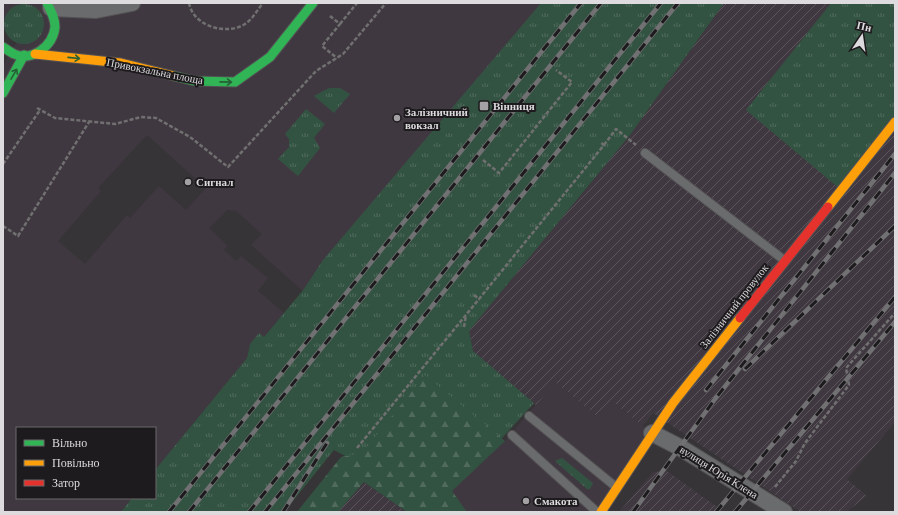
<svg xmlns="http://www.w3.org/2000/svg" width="898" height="515" viewBox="0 0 898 515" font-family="'Crimson Pro',serif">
<defs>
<pattern id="industrial-furrows" width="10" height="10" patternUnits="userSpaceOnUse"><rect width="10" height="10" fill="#403840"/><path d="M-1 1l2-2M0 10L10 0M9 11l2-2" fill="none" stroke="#5b545b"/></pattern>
<pattern id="grass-tufts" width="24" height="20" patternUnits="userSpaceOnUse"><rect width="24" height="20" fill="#335342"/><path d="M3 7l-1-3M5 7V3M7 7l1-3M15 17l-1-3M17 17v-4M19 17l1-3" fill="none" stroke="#506b5d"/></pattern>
<pattern id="forest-firs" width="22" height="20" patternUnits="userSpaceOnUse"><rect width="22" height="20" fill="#335342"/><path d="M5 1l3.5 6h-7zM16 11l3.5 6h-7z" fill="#506b5d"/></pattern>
</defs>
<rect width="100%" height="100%" fill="#363436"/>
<g fill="#403840" fill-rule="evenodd">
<path d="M 3,3 L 557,3 L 312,299 L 251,245 L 262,234 L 236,211 L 227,210 L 209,228 L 227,246 L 224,250 L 236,261 L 241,256 L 268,278 L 258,291 L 284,313 L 264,337 L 250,344 L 247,358 L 155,470 L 155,428 L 17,428 L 17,498 L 132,498 L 121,512 L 3,512 L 3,66 L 19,38 L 3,29 ZM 147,135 L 206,188 L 186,210 L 159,186 L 130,218 L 127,215 L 85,264 L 58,241 L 101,191 L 98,188 Z"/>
<path d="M 555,382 L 599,418 L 613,402 L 652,433 L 601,512 L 467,512 L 451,491 L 505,441 Z"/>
</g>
<g fill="url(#industrial-furrows)">
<path d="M 724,3 L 831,3 L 746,110 L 895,122 L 895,422 L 847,479 L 867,496 L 846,512 L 801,512 L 653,413 L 643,426 L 613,402 L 599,418 L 555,382 L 536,405 L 473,351 L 469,331 L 630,135 Z"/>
<path d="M 667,471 L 724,512 L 619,512 L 653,472 Z"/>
<path d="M 364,482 L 406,512 L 338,512 Z"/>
</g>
<g fill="url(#grass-tufts)">
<path d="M 541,3 L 724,3 L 630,135 L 469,331 L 473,351 L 534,403 L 491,450 L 364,466 L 334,450 L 284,512 L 121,512 L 132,498 L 155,498 L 155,470 L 247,358 L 250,344 L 259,333 L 264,337 L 304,289 L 323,260 Z"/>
<path d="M 831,3 L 895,3 L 895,122 L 841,190 L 746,110 Z"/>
<circle cx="24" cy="24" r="20"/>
<path d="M 329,88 L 340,88 L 350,94 L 334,113 L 314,96 Z"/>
<path d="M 306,109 L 325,124 L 314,138 L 320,148 L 298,176 L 278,159 L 289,147 L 289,139 L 285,134 Z"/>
<path d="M 562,458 L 593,483 L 590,489 L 587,489 L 555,461 Z"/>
</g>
<path fill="url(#forest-firs)" d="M 425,375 L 505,441 L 452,491 L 467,512 L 407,512 L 364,482 L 338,512 L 297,512 L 341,457 L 362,453 Z"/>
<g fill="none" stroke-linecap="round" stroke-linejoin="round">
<g stroke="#545254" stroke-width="10">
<g id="lane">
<path d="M 645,153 L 784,260"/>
<path d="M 529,416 L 616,487"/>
<path d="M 512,435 L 597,512"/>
</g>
</g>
<g stroke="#545254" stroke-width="18">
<g id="street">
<path d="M 51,8 L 96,10 L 132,3"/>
<path d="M 652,433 L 681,448 L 784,512"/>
</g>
</g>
<g stroke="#545254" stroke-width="11">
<g id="fast">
<path d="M 3,47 C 6,49 10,52 14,54 C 32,62 53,46 55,27 C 55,18 51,11 47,3"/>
<path d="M 174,76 L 195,81 L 235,82 L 270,57 L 313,3"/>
<path d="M 3,93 L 24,55"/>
</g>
</g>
<g stroke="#545254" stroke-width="11">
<g id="slow">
<path d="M 35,54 L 121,63 L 174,76"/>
<path d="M 828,207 L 895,122"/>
<path d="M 601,512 L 673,403 L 740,318"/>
</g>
</g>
<g stroke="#545254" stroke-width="11">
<path id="jam" d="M 740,318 L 828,207"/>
</g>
<g stroke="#707070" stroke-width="2.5" stroke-dasharray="4 2" stroke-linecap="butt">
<path d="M 189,3 C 193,26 226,36 245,24 C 252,20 258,9 263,3"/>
<path d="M 330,16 L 340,24 L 322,46 L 337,58"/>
<path d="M 340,24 L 357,3"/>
<path d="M 37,108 L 55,118 L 115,124 L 141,117 L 156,118 L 190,137 L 228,167 L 316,71 L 343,54 L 386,3"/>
<path d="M 604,145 L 616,129 L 636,145"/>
<path d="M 483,160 L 499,173 L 572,82 L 556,70"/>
<path d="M 3,164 L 40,110"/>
<path d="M 3,226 L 18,236 L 89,122"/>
<path d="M 474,295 L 479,299 L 604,145 L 600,142"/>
<path d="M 464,327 L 466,315"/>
<path d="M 357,448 L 479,299"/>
<path d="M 775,487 L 796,461 L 805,443 L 849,385 L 846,368 L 895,313"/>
</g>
<use href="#lane" stroke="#6a6b6c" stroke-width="8"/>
<use href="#street" stroke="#6a6b6c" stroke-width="16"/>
<use href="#fast" stroke="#30b455" stroke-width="9"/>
<use href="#slow" stroke="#ff9f0a" stroke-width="9"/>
<use href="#jam" stroke="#e5322d" stroke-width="9"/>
<g stroke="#717072" stroke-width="4.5">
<g id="rail">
<path d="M 745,369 L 895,226"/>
<path d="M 706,390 L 895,154"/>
<path d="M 169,512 L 581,3"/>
<path d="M 189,512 L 601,3"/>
<path d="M 249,512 L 661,3"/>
<path d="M 265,512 L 678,3"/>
<path d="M 283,512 L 327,443"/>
<path d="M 633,512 L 715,399 L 895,173"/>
<path d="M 716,512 L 895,297"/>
<path d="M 735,512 L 895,322"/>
</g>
</g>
<use href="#rail" stroke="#1d1b1d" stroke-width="3" stroke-dasharray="9" stroke-linecap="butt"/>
</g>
<defs><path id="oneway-shaft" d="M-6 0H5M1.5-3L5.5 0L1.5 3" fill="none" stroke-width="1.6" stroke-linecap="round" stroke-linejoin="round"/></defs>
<g stroke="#266036">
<use href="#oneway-shaft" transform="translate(74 58) rotate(6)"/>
<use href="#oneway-shaft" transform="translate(14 74) rotate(-60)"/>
<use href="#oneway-shaft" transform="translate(226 82) rotate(1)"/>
</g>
<g fill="#a3a1a3" stroke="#1d1b1d" stroke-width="1.5">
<rect x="479" y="101" width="10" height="10" rx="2"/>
<circle cx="397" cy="118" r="4"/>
<circle cx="188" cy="182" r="4"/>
<circle cx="526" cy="501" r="4"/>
</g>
<g text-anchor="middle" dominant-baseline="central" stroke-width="4" stroke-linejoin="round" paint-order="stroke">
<g font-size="11" fill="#dedbde" stroke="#1d1b1d">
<text transform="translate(155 71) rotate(11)">Привокзальна площа</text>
<text transform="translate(734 306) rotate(-52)">Залізничний провулок</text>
<text transform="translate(719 472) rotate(32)">вулиця Юрія Клена</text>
</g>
<g font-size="11" font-weight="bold" fill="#dedbde" stroke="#1d1b1d" text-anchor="start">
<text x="493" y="106">Вінниця</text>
<text x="405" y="112">Залізничний<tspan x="405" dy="13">вокзал</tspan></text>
<text x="196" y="182">Сигнал</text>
<text x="534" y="501">Смакота</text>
</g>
</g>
<rect width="898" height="515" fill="none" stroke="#dedbde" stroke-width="8"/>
<rect x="16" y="427" width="140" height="72" fill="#1d1b1d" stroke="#6a686a"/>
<rect x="24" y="440" width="20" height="6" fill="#30b455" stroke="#6a686a"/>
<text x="52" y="447" font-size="12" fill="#dedbde">Вільно</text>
<rect x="24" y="460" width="20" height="6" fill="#ff9f0a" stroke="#6a686a"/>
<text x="52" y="467" font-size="12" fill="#dedbde">Повільно</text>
<rect x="24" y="480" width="20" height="6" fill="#e5322d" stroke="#6a686a"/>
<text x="52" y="487" font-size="12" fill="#dedbde">Затор</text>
<g transform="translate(862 36) rotate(13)" stroke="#1d1b1d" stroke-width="3" paint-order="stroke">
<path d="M0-3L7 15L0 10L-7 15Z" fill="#dedbde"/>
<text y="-6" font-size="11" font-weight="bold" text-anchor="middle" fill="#dedbde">Пн</text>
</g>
</svg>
